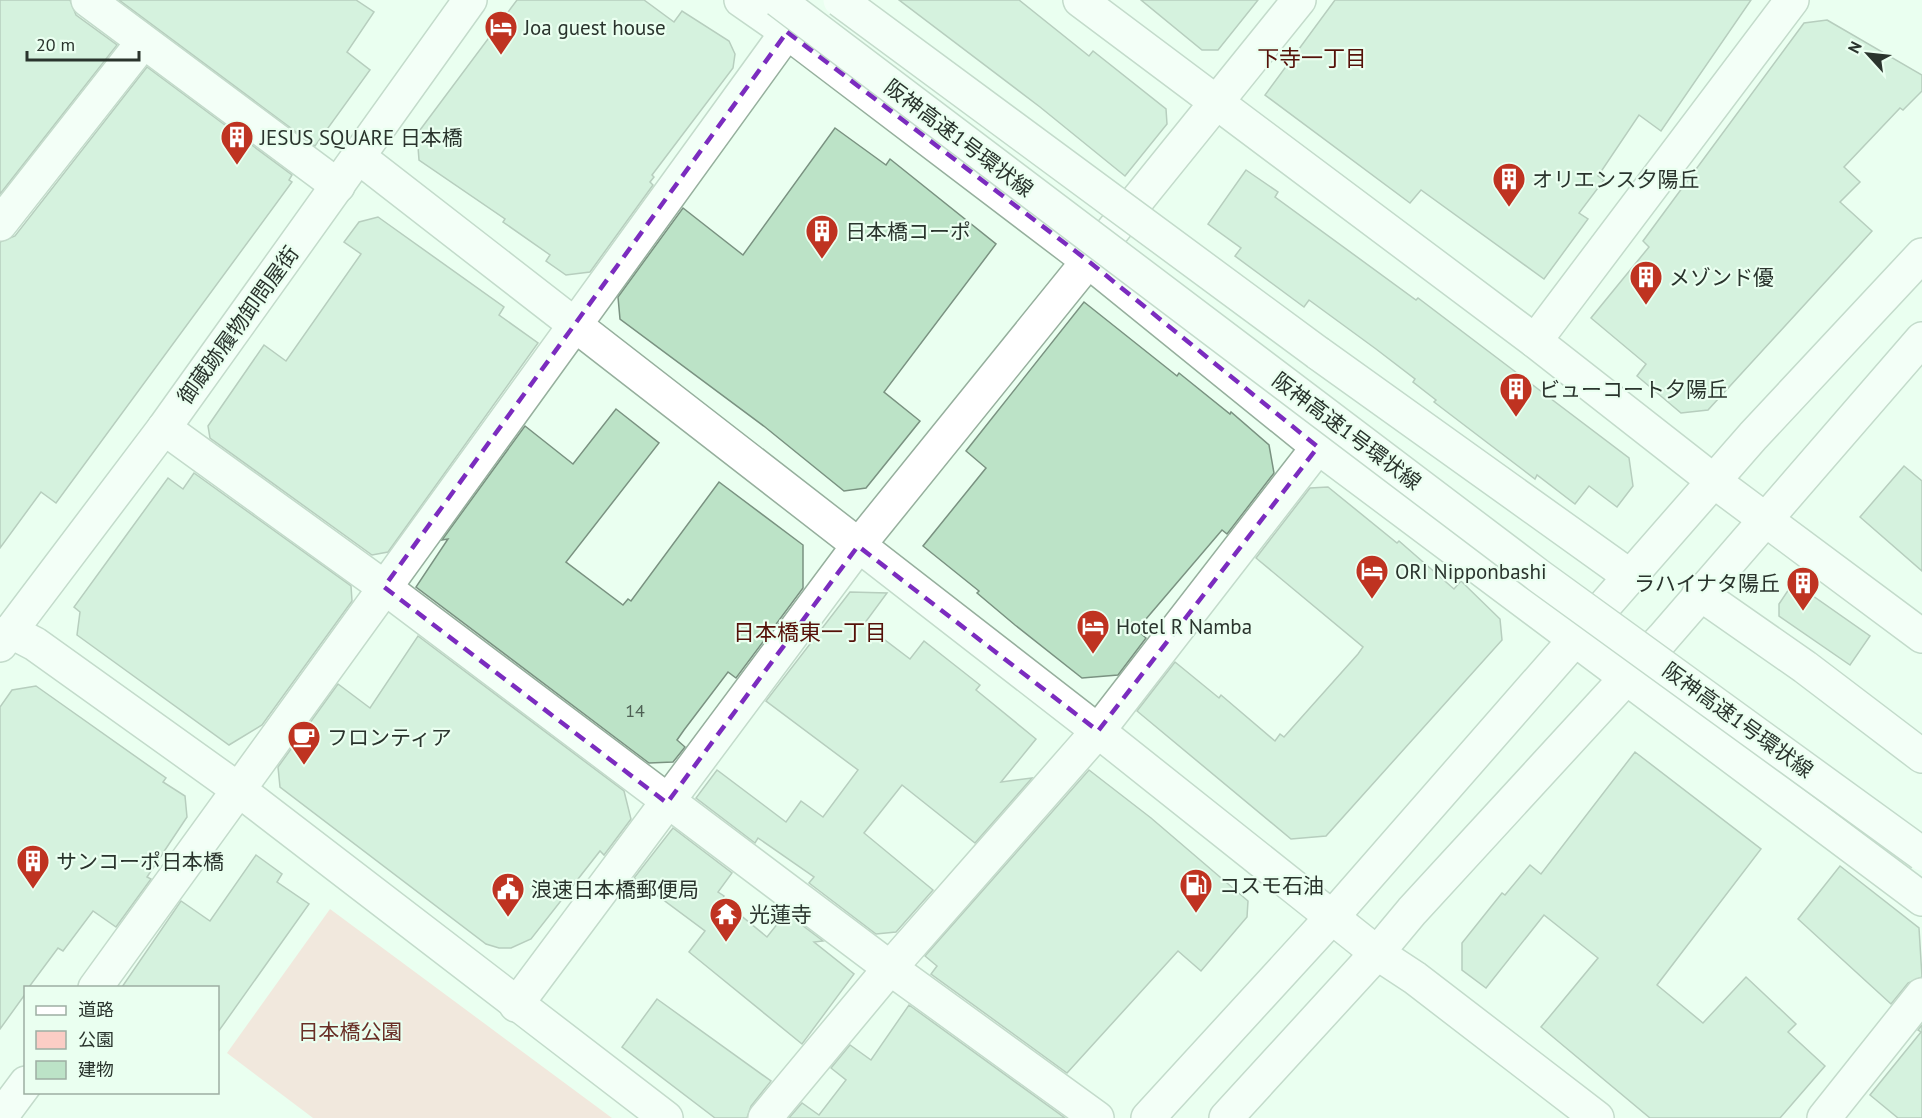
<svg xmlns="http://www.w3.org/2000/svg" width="1922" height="1118" viewBox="0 0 1922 1118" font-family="'PT Sans','Noto Sans JP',sans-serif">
<rect width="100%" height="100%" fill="#eafff0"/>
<path fill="#fbcdc5" d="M 330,909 L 612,1118 L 313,1118 L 227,1053 Z"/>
<g fill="#bce3c7" stroke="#7a9281" stroke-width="1.5">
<path d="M 0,0 L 70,0 L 76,15 L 117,45 L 0,194 Z"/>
<path d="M 119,0 L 356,0 L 374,12 L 347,52 L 370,70 L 315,146 Z"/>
<path d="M 517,0 L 644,0 L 674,22 L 682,11 L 729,41 L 735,54 L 733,68 L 652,175 L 654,177 L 650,182 L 653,185 L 590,272 L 566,275 L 546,261 L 550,255 L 503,222 L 505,219 L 419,160 L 417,134 Z"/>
<path d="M 899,0 L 1019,0 L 1089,56 L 1093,51 L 1166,109 L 1167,124 L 1125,176 L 1040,107 Z"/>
<path d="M 1141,0 L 1258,0 L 1218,50 L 1202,50 Z"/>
<path d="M 1335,0 L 1751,0 L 1661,131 L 1639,115 L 1598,176 L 1604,180 L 1579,213 L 1588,219 L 1544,279 L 1421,190 L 1410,203 L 1265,95 Z"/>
<path d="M 1827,20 L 1922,75 L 1922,91 L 1903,110 L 1900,108 L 1844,167 L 1860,182 L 1840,202 L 1872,231 L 1708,410 L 1681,413 L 1637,376 L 1646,364 L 1591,318 L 1649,247 L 1643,241 L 1804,23 Z"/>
<path d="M 147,67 L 292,175 L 289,180 L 292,182 L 56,503 L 41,492 L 0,548 L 0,242 L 15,236 Z"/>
<path d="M 835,128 L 886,165 L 890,159 L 996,244 L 884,392 L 920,421 L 866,488 L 844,491 L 765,427 L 620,319 L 618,297 L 683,208 L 743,255 Z"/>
<path d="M 1246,170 L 1278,192 L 1275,197 L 1416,300 L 1418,298 L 1629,458 L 1633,486 L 1617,507 L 1589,486 L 1575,504 L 1537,475 L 1535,479 L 1434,402 L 1436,400 L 1413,382 L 1415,379 L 1376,349 L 1309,300 L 1304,307 L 1235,256 L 1241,248 L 1208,224 Z"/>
<path d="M 378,217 L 504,307 L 499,315 L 538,343 L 388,552 L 372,555 L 210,438 L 208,426 L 264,345 L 286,361 L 361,254 L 344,242 L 359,222 Z"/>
<path d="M 1084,302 L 1177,376 L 1179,373 L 1230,414 L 1231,412 L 1269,445 L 1274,473 L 1227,534 L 1222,530 L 1140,626 L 1143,629 L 1140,633 L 1146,638 L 1118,675 L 1082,678 L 1015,625 L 977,593 L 979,591 L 923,546 L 986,468 L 966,451 Z"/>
<path d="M 616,409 L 659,443 L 566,562 L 623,605 L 628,599 L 631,601 L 719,482 L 803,545 L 803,588 L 736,678 L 728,672 L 684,730 L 677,740 L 685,747 L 673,762 L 649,763 L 416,587 L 448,539 L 442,540 L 525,426 L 573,464 Z"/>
<path d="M 1904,466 L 1922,481 L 1922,571 L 1860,517 Z"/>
<path d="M 194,473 L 351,586 L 352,601 L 262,725 L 229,745 L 77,635 L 80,612 L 74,607 L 125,537 L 168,478 L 183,489 Z"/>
<path d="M 1328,487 L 1397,543 L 1399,541 L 1454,589 L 1461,581 L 1500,619 L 1502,640 L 1326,836 L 1291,839 L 1137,711 L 1175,662 L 1219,698 L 1221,695 L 1275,741 L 1280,734 L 1284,737 L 1358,654 L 1363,647 L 1256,558 L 1310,488 Z"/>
<path d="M 1789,589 L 1803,589 L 1870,636 L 1850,665 L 1779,616 L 1779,604 Z"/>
<path d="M 850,592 L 887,593 L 864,624 L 910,659 L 924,641 L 980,685 L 976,690 L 1036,739 L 1001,782 L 1032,778 L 975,843 L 902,785 L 864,833 L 933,890 L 896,932 L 876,934 L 809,883 L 814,877 L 758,838 L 755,843 L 696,798 L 717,770 L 786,822 L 801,801 L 823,817 L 858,770 L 766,701 Z"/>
<path d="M 418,636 L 624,791 L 631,819 L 604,855 L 600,851 L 531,939 L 511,948 L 499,948 L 486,944 L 280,787 L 278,767 L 338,684 L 370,708 Z"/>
<path d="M 36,686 L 166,778 L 163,782 L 185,796 L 187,817 L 147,877 L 151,879 L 116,927 L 93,911 L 63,951 L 58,948 L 29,987 L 26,987 L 26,993 L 0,1029 L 0,707 L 12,690 Z"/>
<path d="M 1635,752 L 1761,849 L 1657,985 L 1703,1023 L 1746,977 L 1796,1024 L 1788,1032 L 1825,1066 L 1780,1118 L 1650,1118 L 1541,1027 L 1598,958 L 1544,915 L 1486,988 L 1462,970 L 1462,943 L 1502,893 L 1505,895 L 1530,865 L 1541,874 Z"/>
<path d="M 1089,770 L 1151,818 L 1248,901 L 1247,917 L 1201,971 L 1178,951 L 1067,1073 L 931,974 L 937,966 L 925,956 Z"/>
<path d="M 673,828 L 732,873 L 718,892 L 724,896 L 722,900 L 767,937 L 786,913 L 823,941 L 814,942 L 854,974 L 802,1044 L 689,952 L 705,931 L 634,878 Z"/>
<path d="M 256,855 L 282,874 L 277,882 L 309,904 L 218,1032 L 218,987 L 122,987 L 181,901 L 210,921 Z"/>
<path d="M 1840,866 L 1919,928 L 1922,977 L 1908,983 L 1891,1004 L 1798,919 Z"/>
<path d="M 657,999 L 771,1081 L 751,1106 L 747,1118 L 715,1118 L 622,1047 Z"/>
<path d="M 909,1005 L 1065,1118 L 789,1118 L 802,1103 L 819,1115 L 846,1080 L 831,1068 L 850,1045 L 871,1060 Z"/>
<path d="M 1922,1025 L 1922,1118 L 1898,1118 L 1870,1095 L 1921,1032 L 1918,1030 Z"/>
</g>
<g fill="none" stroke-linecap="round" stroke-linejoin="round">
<g stroke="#96af9d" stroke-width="36">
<g id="street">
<path d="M 88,0 L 338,186"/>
<path d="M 741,0 L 787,32 L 1087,260 L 1318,447 L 1922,899"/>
<path d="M 1080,0 L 1535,341 L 1715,482"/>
<path d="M 360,158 L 1098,731 L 1377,953 L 1415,978 L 1597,1118"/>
<path d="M 0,224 L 143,42"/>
<path d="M 1535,341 L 1792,0"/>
<path d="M 164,428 L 384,587 L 890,968 L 1097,1118"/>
<path d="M 858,546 L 1299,0"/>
<path d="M 0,645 L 164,428 L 470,0"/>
<path d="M 95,988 L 787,32"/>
<path d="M 0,1118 L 26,1083"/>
<path d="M 765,1118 L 890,968 L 1098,731 L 1318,447"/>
<path d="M 1824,1118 L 1922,995"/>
</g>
</g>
<g stroke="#96af9d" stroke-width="36">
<g id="secondary">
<path d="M 1715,482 L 1922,636"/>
<path d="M 10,631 L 35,644 L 239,790 L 666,1118"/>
<path d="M 516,1005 L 858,546"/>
<path d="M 1148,1118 L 1333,916 L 1753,436 L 1922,255"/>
<path d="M 1226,1118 L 1377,953 L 1412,911 L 1663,638 L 1922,339"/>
</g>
</g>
<g stroke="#96af9d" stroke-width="36">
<g id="highway">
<path d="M 1318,353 L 1631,577"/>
<path d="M 1699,593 L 1805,667 L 1922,756"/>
</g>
</g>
<use href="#street" stroke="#fff" stroke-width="33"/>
<use href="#secondary" stroke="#fff" stroke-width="33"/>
<use href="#highway" stroke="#fff" stroke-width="33"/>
<g stroke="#96af9d" stroke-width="36" stroke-linecap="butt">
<g id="highway-bridge">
<path d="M 778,0 L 1539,576 L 1922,854"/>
<path d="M 840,0 L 1318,353"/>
</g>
</g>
<use href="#highway-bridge" stroke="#fff" stroke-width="33"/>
</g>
<path d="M0 0H1922V1118H0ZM 787,32 L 1087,260 L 1318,447 L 1098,731 L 858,546 L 667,803 L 384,587 Z" fill="#eafff0" fill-opacity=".55" fill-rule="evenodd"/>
<path fill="none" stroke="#7b2cbf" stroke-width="4.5" stroke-dasharray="12 8" stroke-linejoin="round" d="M 787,32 L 1087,260 L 1318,447 L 1098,731 L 858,546 L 667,803 L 384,587 Z"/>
<defs>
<g id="hotel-pin" transform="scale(1.725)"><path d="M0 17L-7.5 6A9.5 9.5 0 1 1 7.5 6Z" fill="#bf3321" stroke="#eafff0"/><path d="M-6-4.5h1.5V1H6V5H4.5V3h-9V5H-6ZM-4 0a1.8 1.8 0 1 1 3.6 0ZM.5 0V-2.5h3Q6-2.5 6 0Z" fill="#fff"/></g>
<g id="building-pin" transform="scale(1.725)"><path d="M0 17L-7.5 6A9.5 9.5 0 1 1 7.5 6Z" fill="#bf3321" stroke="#eafff0"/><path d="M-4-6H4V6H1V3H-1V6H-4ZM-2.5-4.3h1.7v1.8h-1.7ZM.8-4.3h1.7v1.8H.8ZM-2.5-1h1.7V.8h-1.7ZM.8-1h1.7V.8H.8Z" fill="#fff"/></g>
<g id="cafe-pin" transform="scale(1.725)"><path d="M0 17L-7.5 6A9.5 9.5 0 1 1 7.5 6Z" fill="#bf3321" stroke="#eafff0"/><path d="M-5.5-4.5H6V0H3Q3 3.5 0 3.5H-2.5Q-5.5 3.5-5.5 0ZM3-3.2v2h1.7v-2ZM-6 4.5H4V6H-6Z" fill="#fff"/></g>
<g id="fuel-pin" transform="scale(1.725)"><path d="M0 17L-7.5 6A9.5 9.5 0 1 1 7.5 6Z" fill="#bf3321" stroke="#eafff0"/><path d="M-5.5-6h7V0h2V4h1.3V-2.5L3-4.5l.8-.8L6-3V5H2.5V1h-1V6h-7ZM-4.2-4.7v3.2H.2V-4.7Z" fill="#fff"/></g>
<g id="civic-pin" transform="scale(1.725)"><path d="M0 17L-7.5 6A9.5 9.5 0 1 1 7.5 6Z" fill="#bf3321" stroke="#eafff0"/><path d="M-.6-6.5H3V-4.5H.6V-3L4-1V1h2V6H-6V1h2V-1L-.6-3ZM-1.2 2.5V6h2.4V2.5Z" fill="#fff"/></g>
<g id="temple-pin" transform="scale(1.725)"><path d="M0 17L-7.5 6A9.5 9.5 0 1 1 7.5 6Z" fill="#bf3321" stroke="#eafff0"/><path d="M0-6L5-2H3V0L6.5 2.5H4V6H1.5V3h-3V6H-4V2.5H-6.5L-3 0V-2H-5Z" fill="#fff"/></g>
</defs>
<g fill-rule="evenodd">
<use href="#hotel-pin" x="501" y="27"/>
<use href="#building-pin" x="237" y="137"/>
<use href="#building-pin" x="1509" y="179"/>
<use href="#building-pin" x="822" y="231"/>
<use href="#building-pin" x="1646" y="277"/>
<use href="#building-pin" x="1516" y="389"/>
<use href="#hotel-pin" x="1372" y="571"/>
<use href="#building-pin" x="1803" y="583"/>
<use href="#hotel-pin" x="1093" y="626"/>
<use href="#cafe-pin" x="304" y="737"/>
<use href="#building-pin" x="33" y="861"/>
<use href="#fuel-pin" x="1196" y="885"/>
<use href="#civic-pin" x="508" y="889"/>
<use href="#temple-pin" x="726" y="914"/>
</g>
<g text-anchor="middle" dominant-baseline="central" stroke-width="4.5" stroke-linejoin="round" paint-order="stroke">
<g font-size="18" fill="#4e6054">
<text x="635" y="710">14</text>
</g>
<g font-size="21" fill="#2a342d" stroke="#eafff0" text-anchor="start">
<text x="524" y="27">Joa guest house</text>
<text x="260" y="137">JESUS SQUARE 日本橋</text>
<text x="1532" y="179">オリエンス夕陽丘</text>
<text x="845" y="231">日本橋コーポ</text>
<text x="1669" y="277">メゾンド優</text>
<text x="1539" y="389">ビューコート夕陽丘</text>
<text x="1395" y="571">ORI Nipponbashi</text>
<text x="1780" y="583" text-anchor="end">ラハイナタ陽丘</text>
<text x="1116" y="626">Hotel R Namba</text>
<text x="327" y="737">フロンティア</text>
<text x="56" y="861">サンコーポ日本橋</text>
<text x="1219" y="885">コスモ石油</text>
<text x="531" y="889">浪速日本橋郵便局</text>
<text x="749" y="914">光蓮寺</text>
</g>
<g font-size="21" fill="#2a342d" stroke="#eafff0">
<text transform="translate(959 138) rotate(37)">阪神高速1号環状線</text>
<text transform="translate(238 325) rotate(-54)">御蔵跡履物卸問屋街</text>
<text transform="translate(1347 431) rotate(37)">阪神高速1号環状線</text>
<text transform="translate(1738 720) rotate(36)">阪神高速1号環状線</text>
</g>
<g font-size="21" fill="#692f26" stroke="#eafff0">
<text x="350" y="1031">日本橋公園</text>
</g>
<g font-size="22" fill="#551109" stroke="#eafff0">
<text x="1312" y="58">下寺一丁目</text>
<text x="810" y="632">日本橋東一丁目</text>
</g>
</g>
<rect x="24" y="986" width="195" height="108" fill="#eafff0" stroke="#9daea2" stroke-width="1.5"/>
<rect x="36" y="1006" width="30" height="9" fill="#ffffff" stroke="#9daea2" stroke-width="1.5"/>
<text x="78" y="1016" font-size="18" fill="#2a342d">道路</text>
<rect x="36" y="1031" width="30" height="18" fill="#fbcdc5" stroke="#9daea2" stroke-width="1.5"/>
<text x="78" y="1046" font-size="18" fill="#2a342d">公園</text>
<rect x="36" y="1061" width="30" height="18" fill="#bce3c7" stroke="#9daea2" stroke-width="1.5"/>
<text x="78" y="1076" font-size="18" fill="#2a342d">建物</text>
<g transform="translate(1868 54) rotate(297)" stroke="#eafff0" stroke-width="4.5" paint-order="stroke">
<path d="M0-4.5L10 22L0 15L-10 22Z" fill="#2a342d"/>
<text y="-9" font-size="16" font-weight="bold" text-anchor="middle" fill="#2a342d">N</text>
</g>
<path d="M27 51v9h112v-9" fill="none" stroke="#2a342d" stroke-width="3"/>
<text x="36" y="51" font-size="18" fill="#2a342d" stroke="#eafff0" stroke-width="4.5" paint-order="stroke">20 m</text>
</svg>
